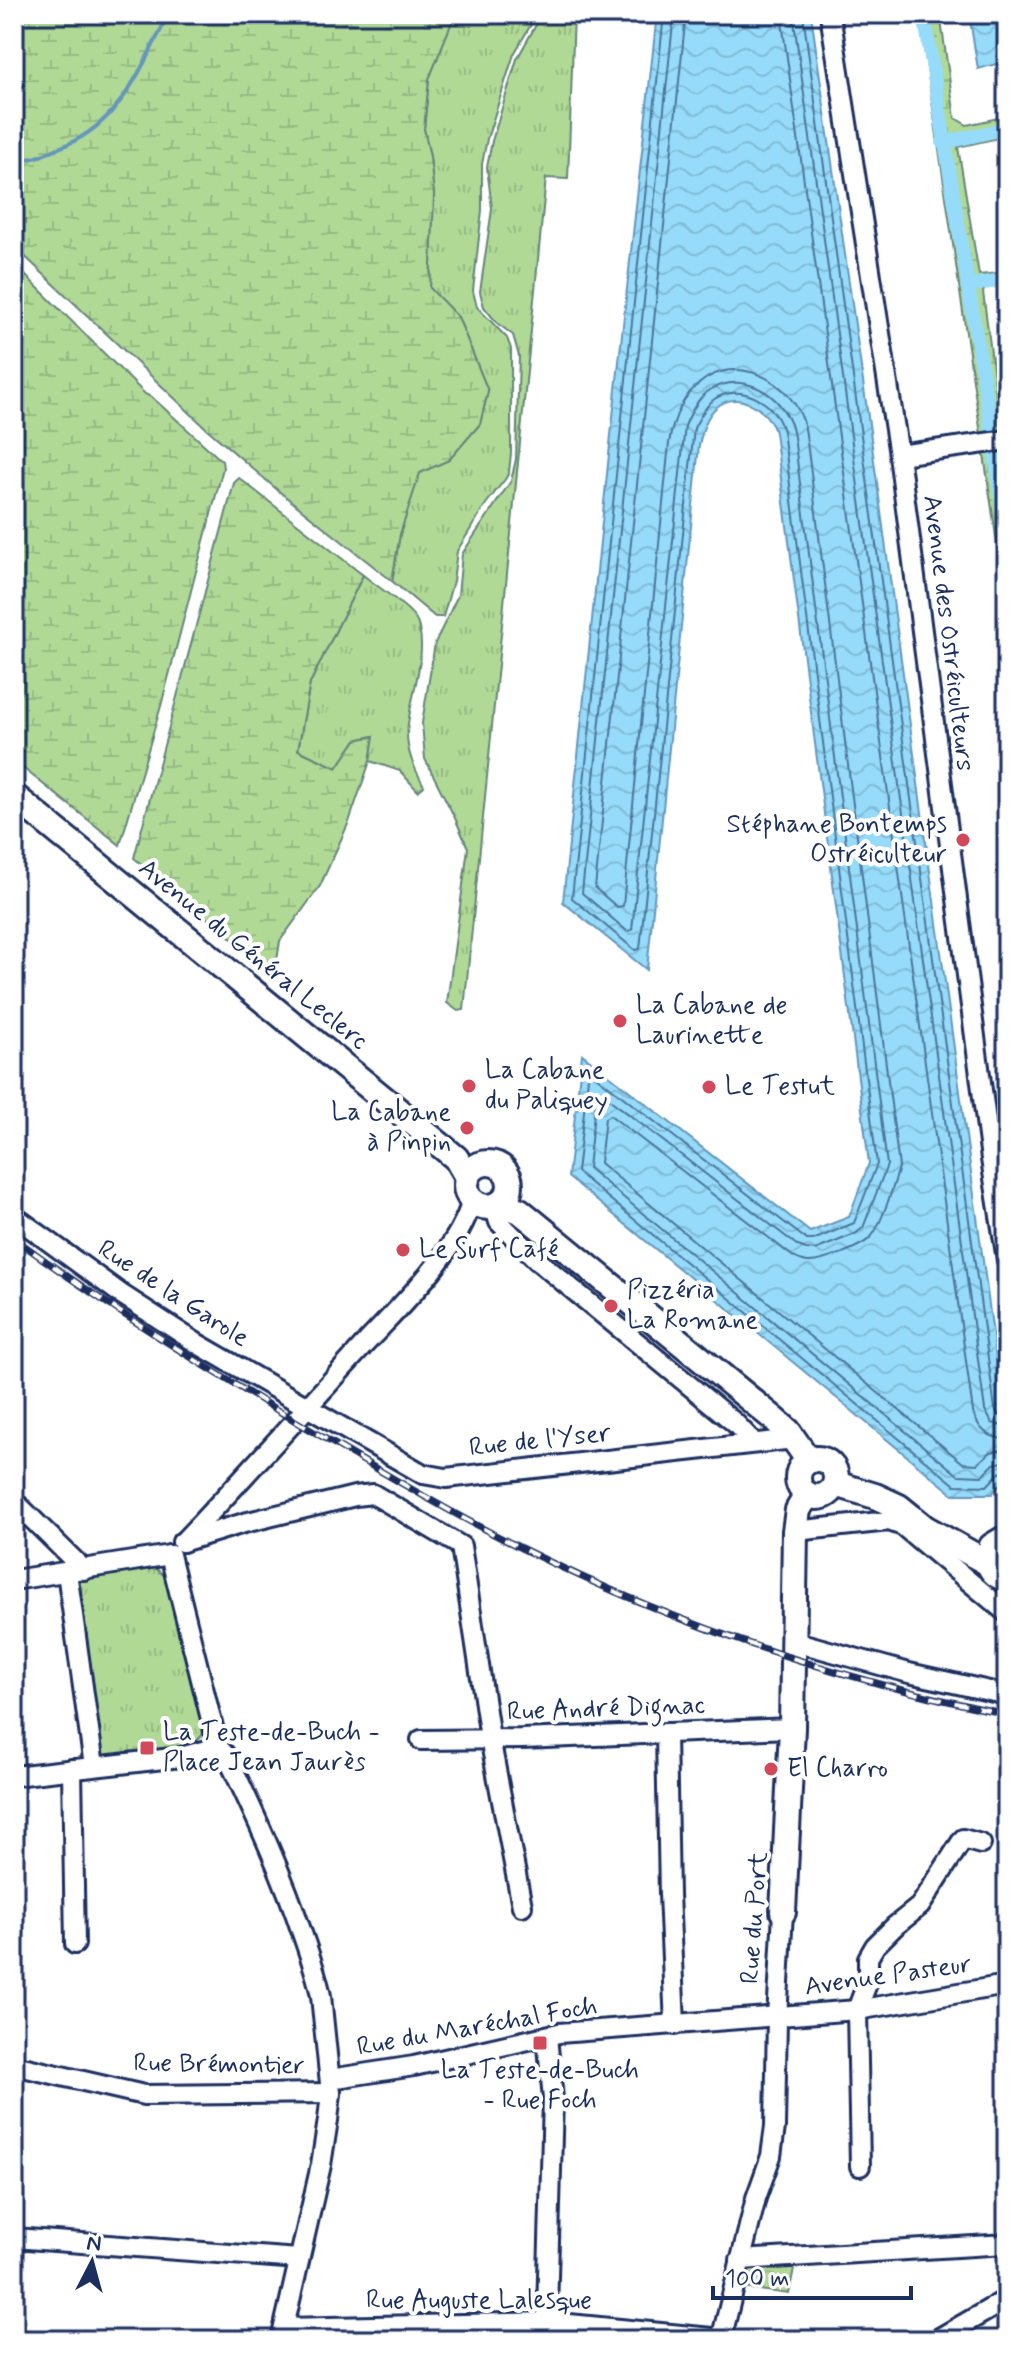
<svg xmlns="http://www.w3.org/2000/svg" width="1021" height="2354" viewBox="0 0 1021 2354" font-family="Mynerve,sans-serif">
<defs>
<pattern id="grass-tufts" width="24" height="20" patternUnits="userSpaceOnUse" patternTransform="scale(2)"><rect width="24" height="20" fill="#b0d996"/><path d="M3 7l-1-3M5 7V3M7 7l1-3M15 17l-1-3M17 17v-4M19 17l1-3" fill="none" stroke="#97bb84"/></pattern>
<pattern id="wetland-marsh" width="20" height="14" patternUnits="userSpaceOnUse" patternTransform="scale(2)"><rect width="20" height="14" fill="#b0d996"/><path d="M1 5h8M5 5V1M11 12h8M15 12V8" fill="none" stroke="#97bb84"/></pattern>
<pattern id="park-crowns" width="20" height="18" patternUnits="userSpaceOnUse" patternTransform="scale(2)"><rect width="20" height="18" fill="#b0d996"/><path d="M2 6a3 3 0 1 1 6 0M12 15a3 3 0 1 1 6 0" fill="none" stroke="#97bb84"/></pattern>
<pattern id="water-waves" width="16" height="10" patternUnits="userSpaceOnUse" patternTransform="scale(2)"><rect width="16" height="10" fill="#96dbf9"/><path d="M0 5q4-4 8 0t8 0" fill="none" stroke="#81bcd8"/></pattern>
</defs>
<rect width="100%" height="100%" fill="#fff"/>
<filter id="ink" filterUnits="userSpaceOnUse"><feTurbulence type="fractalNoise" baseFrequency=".0125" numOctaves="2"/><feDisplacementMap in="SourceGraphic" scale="16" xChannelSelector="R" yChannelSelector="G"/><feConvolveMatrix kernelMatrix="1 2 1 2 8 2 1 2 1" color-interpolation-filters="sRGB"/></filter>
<g filter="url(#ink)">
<g fill="url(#grass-tufts)" stroke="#66847a" stroke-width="2">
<path d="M 455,14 L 537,14 L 514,54 L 487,139 L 482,164 L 482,210 L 473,291 L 477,307 L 507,338 L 511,349 L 511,453 L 509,472 L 506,478 L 486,504 L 457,551 L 453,581 L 443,617 L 435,617 L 392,581 L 400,534 L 420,472 L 449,460 L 480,424 L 488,391 L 458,317 L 430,289 L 434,195 L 430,157 L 424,129 L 429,79 Z"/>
<path d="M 542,14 L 574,14 L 568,179 L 546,178 C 521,455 491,732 464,1010 L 458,1011 L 447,1003 L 468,848 L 455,818 L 425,759 L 422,723 L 435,643 L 458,595 L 462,554 L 511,481 L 516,459 L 519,356 L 513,335 L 497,323 L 484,307 L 480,292 L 492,209 L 487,167 L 492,141 L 517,59 Z"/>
<path d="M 363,575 C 375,585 408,606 415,618 C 432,647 408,701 407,734 C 407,754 415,769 424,786 L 418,791 L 400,771 L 370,761 L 373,736 L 356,740 L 337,768 L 298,750 L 310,683 Z"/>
<path d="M 154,1567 L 165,1576 L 204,1733 L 192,1746 L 103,1756 L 79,1580 Z"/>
</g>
<g fill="url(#wetland-marsh)" stroke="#66847a" stroke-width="2">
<path d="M 14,14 L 455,14 L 429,79 L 424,129 L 430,157 L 434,195 L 430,288 L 458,317 L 488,391 L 480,424 L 449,460 L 420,473 L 400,534 L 392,581 L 281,493 L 207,429 L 14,246 Z"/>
<path d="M 919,14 L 940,14 L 955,118 L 967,125 L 1007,116 L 1007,136 L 958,147 L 979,275 L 1007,272 L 1007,284 L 986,287 L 983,292 L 1007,474 L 1007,611 Z"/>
<path d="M 14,264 L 145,394 L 153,398 L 222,461 L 223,468 L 161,706 L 120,845 L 14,761 Z"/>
<path d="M 239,478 L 363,575 L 310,683 L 298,750 L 337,768 L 356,740 L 374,736 L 370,761 L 349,822 L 320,886 L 280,941 L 275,974 L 134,858 L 234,483 Z"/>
</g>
<path fill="url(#park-crowns)" stroke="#66847a" stroke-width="2" d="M 749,2263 L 795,2263 L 789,2294 L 743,2288 Z"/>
<g fill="url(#water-waves)" stroke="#6596bb" stroke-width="2">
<path d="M 657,14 L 811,14 L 869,424 L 1007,1437 L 1007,1475 L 992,1494 L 953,1494 L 568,1177 L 582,1054 L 810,1232 L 849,1217 L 869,1163 L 777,448 C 776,442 776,435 774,429 C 766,408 738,391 718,406 C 706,415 702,432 699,445 L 647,970 L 563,902 L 611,435 Z"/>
<path d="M 969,14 L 1007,14 L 1007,61 L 978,69 Z"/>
</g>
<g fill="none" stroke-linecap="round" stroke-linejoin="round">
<g stroke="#4c749c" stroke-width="2">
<path d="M 664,14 L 572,898 L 635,950 L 640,949 L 694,428 C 699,419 706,404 716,398 C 742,384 773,401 782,428 C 784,433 784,440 785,446 L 877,1164 L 854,1223 L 813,1240 L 807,1240 L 592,1073 L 588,1077 L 577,1172 L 955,1485 L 987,1486 L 999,1473 L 1007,1471"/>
<path d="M 674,14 L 582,893 L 627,931 L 632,930 L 685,426 C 690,414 699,396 710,390 C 741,372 775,390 789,420 C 793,427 794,436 795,444 L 887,1165 L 863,1228 L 855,1234 L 815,1250 L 806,1249 L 798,1246 L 600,1092 L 596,1095 L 588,1168 L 958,1475 L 982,1476 L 994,1464 L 1007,1461"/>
<path d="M 686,14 L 595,888 L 617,907 L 623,906 L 669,443 C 673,420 681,397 700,383 C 736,353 787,379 802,418 C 805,425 806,434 807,442 L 899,1167 C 895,1182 881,1226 871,1237 C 862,1247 821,1263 808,1262 C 801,1261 796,1259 791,1255 L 610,1115 L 605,1118 L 600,1163 L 963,1463 L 977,1464 L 991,1452 L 1007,1449"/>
<path d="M 781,14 L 973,1412 C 978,1429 989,1439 1007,1439"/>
<path d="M 793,14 L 985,1410 L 992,1423 L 1007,1427"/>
<path d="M 803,14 L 995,1409 L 999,1416 L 1007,1417"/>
</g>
<path stroke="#6596bb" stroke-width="4" d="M 14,157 C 35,162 38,156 56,149 C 120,127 140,69 169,14"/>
<g stroke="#96dbf9" stroke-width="14">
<path d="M 924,14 L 991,426 L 1007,541"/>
<path d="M 943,143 L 1007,128"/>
<path d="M 967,286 L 1007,279"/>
</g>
<g stroke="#1b2f5e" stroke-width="24">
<g id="minor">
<path d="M 830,14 L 899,455 L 991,1159 L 1007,1260"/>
<path d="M 899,455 L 1007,440"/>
<path d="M 494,1206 L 499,1222 L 537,1260 L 735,1423 L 754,1443"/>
<path d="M 14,1216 L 121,1294 L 198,1344 L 423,1474 L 446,1478 L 794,1439"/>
<path d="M 14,1501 L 84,1570"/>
<path d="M 795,1531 L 889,1521 L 903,1526 L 1007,1613"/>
<path d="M 182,1542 L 244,1523 L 355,1496 L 373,1494 L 461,1546 L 490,1738 L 522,1906"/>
<path d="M 183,1542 C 244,1477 304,1411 364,1345 C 400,1306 459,1251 472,1200"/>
<path d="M 170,1555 L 218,1747 L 228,1758 C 256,1817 283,1875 303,1936 C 310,1956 317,1976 321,1996 L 331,2093 L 328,2120 L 321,2165 L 281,2340"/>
<path d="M 67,1572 L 94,1766"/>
<path d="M 14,1580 L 170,1555"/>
<path d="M 793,1641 L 909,1673 L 1007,1695"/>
<path d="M 666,1733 L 669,1894 L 675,2025"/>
<path d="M 421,1740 L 522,1739 L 792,1728"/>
<path d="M 72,1769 L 75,1944"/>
<path d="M 14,1776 L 181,1757 L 218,1747"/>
<path d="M 547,2036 L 553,2099 L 547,2312 L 552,2328 L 552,2340"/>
<path d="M 14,2065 L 144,2095 L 331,2093"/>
<path d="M 330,2079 L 414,2066 L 559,2033 L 857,2010 L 1007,1985"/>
<path d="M 860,2166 L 857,2010 L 868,1981 L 868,1958 L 875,1946 L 895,1926 L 920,1906 L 963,1839 L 981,1844"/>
<path d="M 14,2238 L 299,2259"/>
<path d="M 740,2260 L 1007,2244"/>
<path d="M 285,2328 L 549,2322 L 722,2339"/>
<path d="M 721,2340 L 756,2198 L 771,2156 L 775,2127 L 777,2018 L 783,1912"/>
<path d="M 936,2340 L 1007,2299"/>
</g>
</g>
<g stroke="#1b2f5e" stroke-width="30">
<g id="major">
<path d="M 14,796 L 456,1158 L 467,1177"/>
<circle cx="488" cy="1185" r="22"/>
<path d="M 500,1203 L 520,1211 L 773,1418 L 788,1431 L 809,1461"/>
<circle cx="817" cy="1478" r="19"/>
<path d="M 836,1484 L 875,1496 L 899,1507 L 925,1528 L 988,1563"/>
<path d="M 1007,1537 L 992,1546 C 984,1561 990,1575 1007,1579"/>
<path d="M 783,1912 L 792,1728 L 795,1531 L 798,1510 L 807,1495"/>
</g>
</g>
<use href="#minor" stroke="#fff" stroke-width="18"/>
<use href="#major" stroke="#fff" stroke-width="24"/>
<g stroke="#1b2f5e" stroke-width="7">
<path id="rail" d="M 14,1238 C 109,1308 208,1369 309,1429 C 379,1470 448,1512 521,1548 C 674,1624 839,1680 1007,1714"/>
</g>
<use href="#rail" stroke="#fff" stroke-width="4" stroke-dasharray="12" stroke-linecap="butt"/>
</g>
</g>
<g fill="#d1495b" stroke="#fff" stroke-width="3">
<circle cx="963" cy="840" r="8"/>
<circle cx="620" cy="1021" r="8"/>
<circle cx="469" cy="1086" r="8"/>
<circle cx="709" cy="1087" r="8"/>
<circle cx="467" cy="1128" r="8"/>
<circle cx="403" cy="1250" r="8"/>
<circle cx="611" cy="1306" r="8"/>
<rect x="139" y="1740" width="16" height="16" rx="4"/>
<circle cx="771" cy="1769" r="8"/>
<rect x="532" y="2035" width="16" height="16" rx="4"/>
</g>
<g text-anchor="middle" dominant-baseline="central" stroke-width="8" stroke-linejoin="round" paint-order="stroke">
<g font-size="26" fill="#1b2f5e" stroke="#fff">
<text transform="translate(948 633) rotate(83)">Avenue des Ostréiculteurs</text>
<text transform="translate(253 955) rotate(39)">Avenue du Général Leclerc</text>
<text transform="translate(173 1294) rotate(33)">Rue de la Garole</text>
<text transform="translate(540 1441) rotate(-6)">Rue de l'Yser</text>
<text transform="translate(606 1709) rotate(-2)">Rue André Dignac</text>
<text transform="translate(755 1918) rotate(-86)">Rue du Port</text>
<text transform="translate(888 1976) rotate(-8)">Avenue Pasteur</text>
<text transform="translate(477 2027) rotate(-10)">Rue du Maréchal Foch</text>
<text transform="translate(219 2065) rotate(1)">Rue Brémontier</text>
<text x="479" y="2301">Rue Auguste Lalesque</text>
</g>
<g font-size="26" fill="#1b2f5e" stroke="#fff" text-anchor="start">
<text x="947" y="825" text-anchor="end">Stéphane Bontemps<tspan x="947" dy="30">Ostréiculteur</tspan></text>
<text x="636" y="1006">La Cabane de<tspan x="636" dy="30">Laurinette</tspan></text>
<text x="485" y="1071">La Cabane<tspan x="485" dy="30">du Paliquey</tspan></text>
<text x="725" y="1087">Le Testut</text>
<text x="451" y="1113" text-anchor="end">La Cabane<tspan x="451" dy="30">à Pinpin</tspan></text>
<text x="419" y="1250">Le Surf Café</text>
<text x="627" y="1291">Pizzéria<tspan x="627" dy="30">La Romane</tspan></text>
<text x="163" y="1733">La Teste-de-Buch -<tspan x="163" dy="30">Place Jean Jaurès</tspan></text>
<text x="787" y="1769">El Charro</text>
<text x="540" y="2071" text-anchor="middle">La Teste-de-Buch<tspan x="540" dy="30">- Rue Foch</tspan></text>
</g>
</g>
<rect width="1021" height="2354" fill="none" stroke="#fff" stroke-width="48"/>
<rect x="24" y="24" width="973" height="2306" fill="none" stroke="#1b2f5e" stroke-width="3" filter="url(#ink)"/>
<g transform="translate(92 2262) rotate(6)" stroke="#ffffff" stroke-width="6" paint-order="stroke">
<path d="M0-6L14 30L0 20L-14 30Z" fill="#1b2f5e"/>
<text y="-12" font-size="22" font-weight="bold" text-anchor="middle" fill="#1b2f5e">N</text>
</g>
<path d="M713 2286v12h198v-12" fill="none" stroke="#1b2f5e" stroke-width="4"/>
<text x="725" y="2286" font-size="24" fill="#1b2f5e" stroke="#ffffff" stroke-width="6" paint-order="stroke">100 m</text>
</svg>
